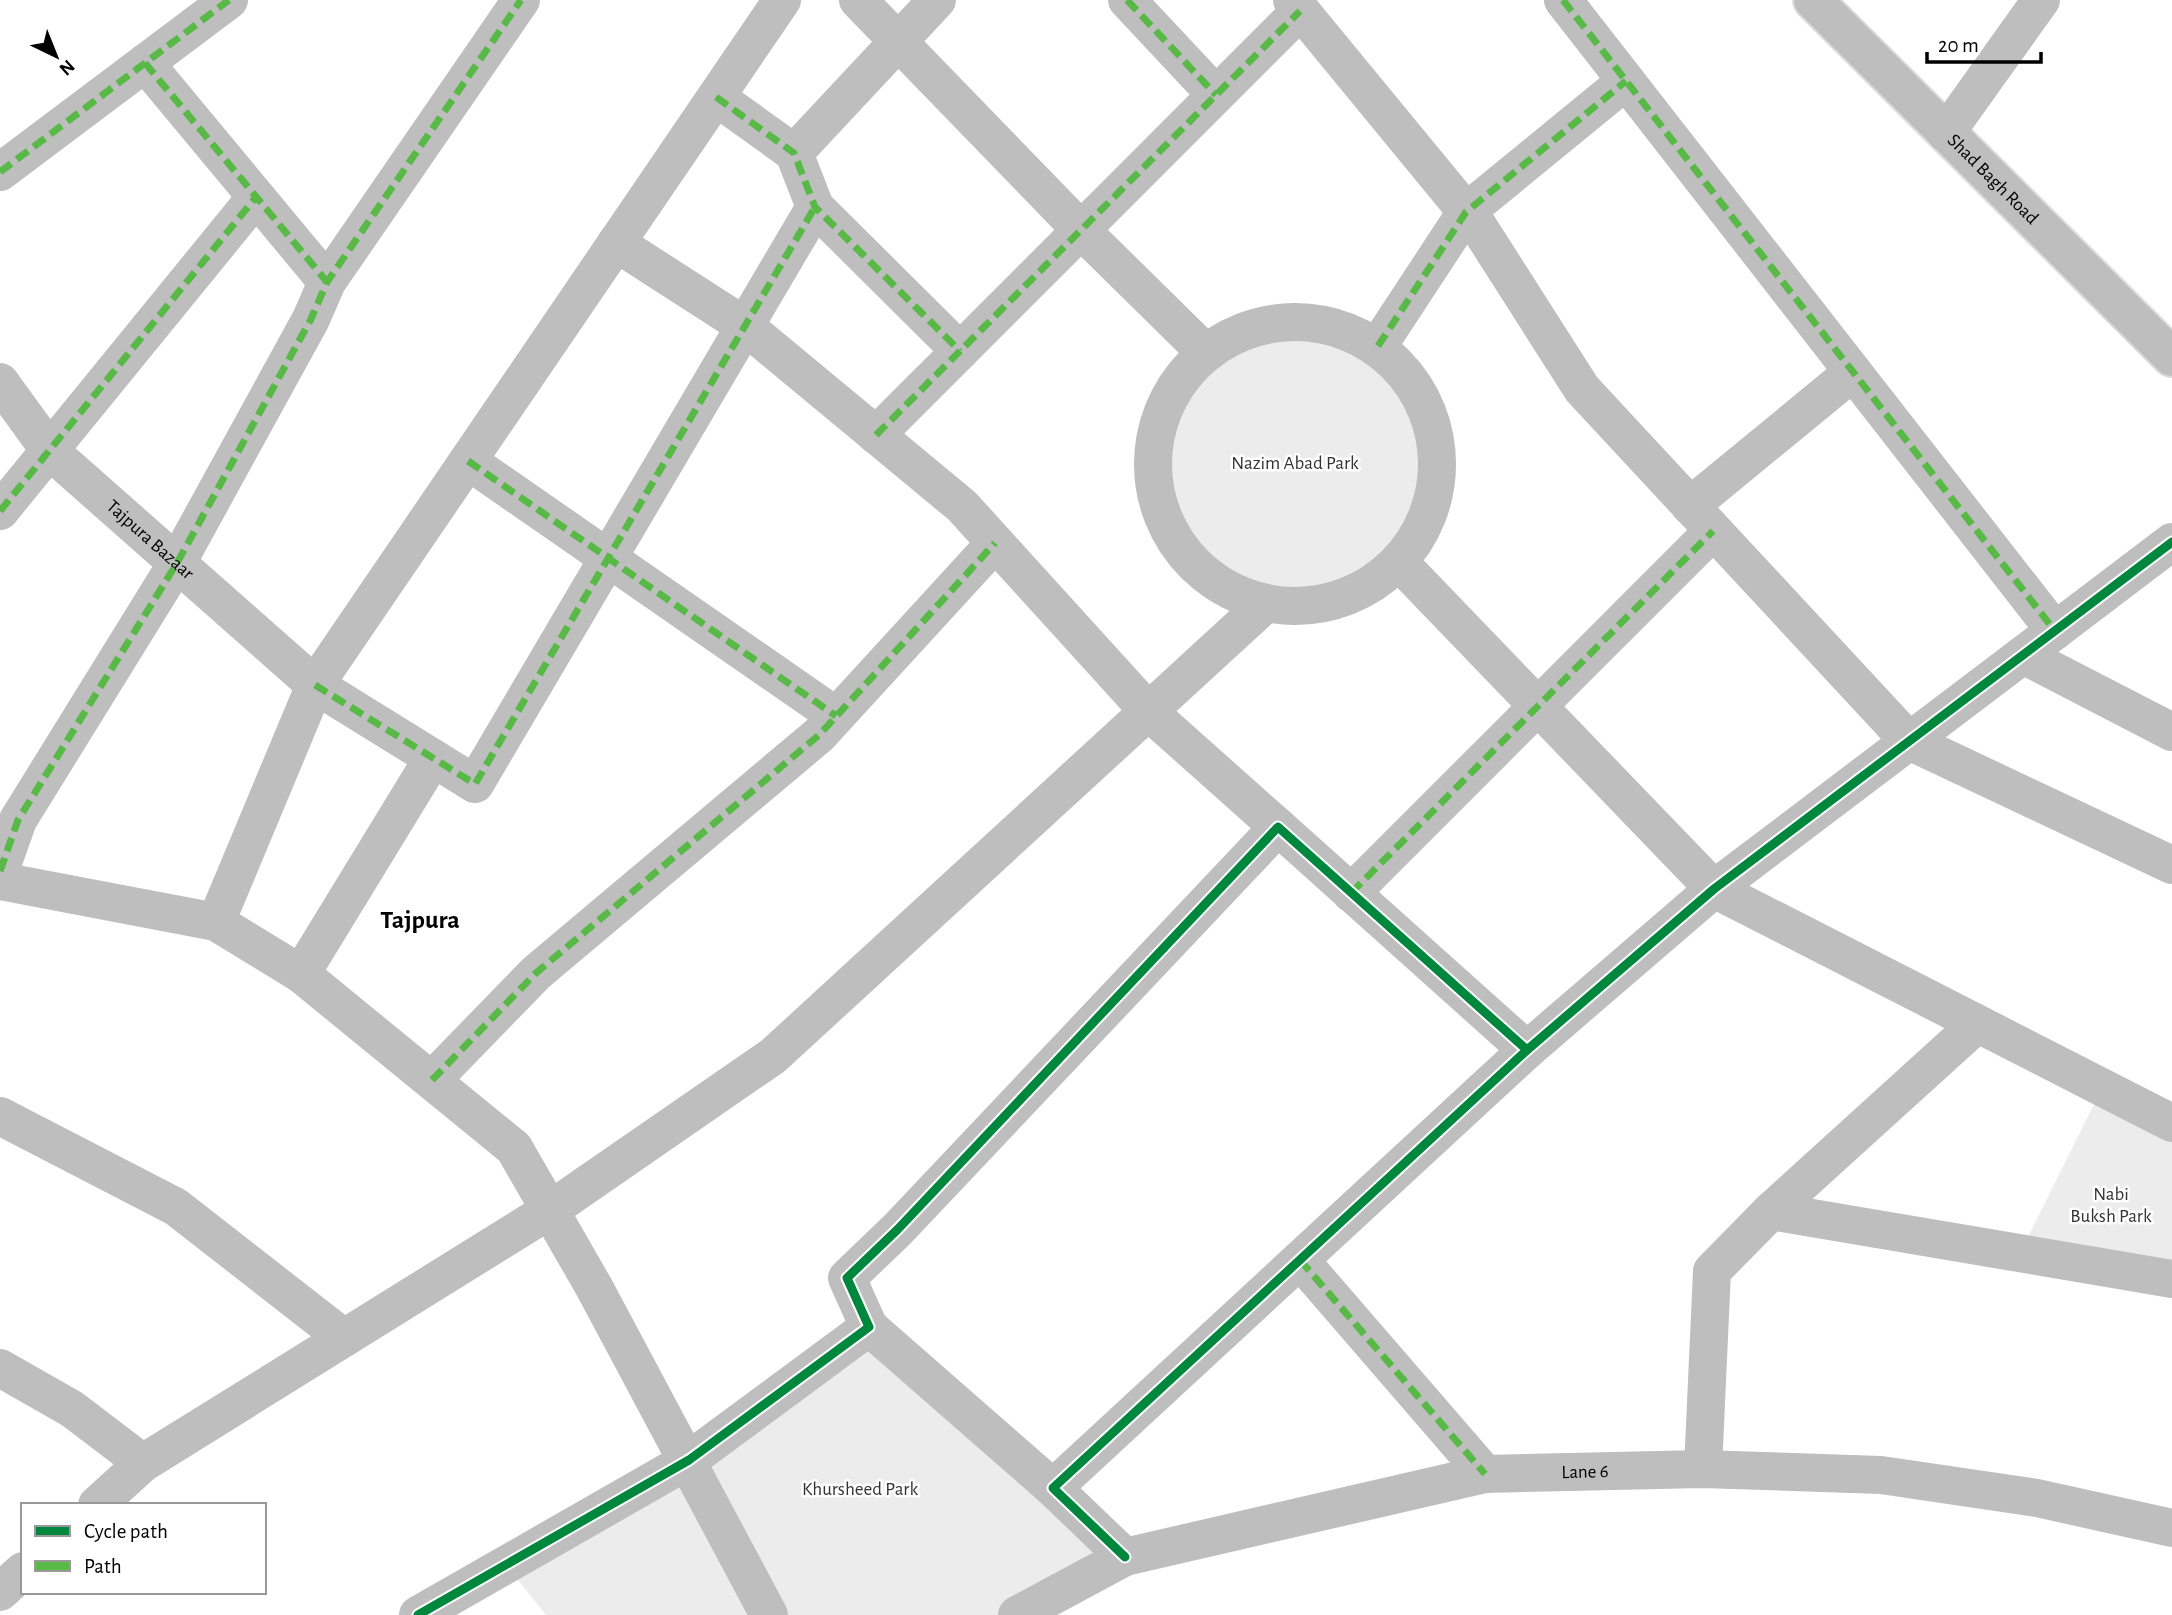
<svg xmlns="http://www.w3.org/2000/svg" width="2172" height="1615" viewBox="0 0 2172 1615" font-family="'Alegreya Sans',sans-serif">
<rect width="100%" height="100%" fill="#fff"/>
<g fill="#ececec">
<circle cx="1294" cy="464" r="142"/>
<path d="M 2102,1088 L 2172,1123 L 2172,1279 L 2020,1253 Z"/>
<path d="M 869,1327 L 1125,1557 L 1017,1615 L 546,1615 L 506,1565 Z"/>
</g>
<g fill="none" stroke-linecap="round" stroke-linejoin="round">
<g stroke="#dbdbdb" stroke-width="42">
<g id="major">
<path id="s3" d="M 1813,0 L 2172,357"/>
</g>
</g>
<g stroke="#bebebe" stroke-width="38">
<path d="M 858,0 L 1081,230 L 1205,352"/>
<path d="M 1127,0 L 1216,95"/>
<path d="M 1292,0 L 1478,226 L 1582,389 L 1909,741 L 2172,865"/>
<path d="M 1563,0 L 2055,631"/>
<path d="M 145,63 L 327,282"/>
<path d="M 716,97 L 794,153 L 815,207 L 960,351"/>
<path d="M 1946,133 L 2041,0"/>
<path d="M 794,153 L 937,0"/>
<path d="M 0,172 L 229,0"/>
<path d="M 616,243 L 745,326 L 962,506 L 1150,713 L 1278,827"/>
<circle cx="1295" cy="464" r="142"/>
<path d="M 1378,346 L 1466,212 L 1626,81"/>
<path id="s1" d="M 0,382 L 50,451 L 315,685 L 475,784 L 815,207"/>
<path d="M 876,435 L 1300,11"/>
<path d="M 468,461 L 836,716"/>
<path d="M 1690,506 L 1853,372"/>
<path d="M 0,511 L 256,197"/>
<path d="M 1399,562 L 1714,889 L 2172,1123"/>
<path d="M 2023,655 L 2172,732"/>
<path d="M 0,871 L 18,820 L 177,563 L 311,319 L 327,282 L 521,0"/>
<path d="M 0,881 L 216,922 L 301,974 L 514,1148 L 594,1287 L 769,1615"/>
<path d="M 1351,893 L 1713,531"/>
<path d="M 216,922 L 315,685 L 782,0"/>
<path d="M 301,974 L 433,758"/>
<path d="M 432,1080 L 536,973 L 819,735 L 995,543"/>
<path d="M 0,1116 L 176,1207 L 344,1338"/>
<path d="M 1771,1211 L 2172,1279"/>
<path d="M 1300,1260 L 1485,1474"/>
<path d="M 869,1327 L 1053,1488"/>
<path d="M 0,1368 L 72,1409 L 143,1463"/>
<path d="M 1703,1469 L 1712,1271 L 1771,1211 L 1977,1024"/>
<path d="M 97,1505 L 143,1463 L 550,1210 L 773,1056 L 1264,605"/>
<path d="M 1125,1557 L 1053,1488 L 1527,1050 L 1714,889 L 2172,542"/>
<path d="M 0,1592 L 23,1571"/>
<path d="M 418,1615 L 689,1460 L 869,1327 L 847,1278 L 898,1229 L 1278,827 L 1527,1050"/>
<path id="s2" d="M 1017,1615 L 1125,1557 L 1485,1474 L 1703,1469 L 1881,1475 L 2037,1498 L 2172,1528"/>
</g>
<use href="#major" stroke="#bebebe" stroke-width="38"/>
<g stroke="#58b947" stroke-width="7" stroke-dasharray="14 7" stroke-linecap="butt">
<path d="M 1127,0 L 1216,95"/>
<path d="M 1563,0 L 2055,631"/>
<path d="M 145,63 L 327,282"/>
<path d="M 716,97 L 794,153 L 815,207 L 960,351"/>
<path d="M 0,172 L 229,0"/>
<path d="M 1378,346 L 1466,212 L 1626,81"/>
<path d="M 876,435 L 1300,11"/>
<path d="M 468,461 L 836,716"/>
<path d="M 0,511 L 256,197"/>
<path d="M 315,685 L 475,784 L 815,207"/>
<path d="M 0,871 L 18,820 L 177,563 L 311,319 L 327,282 L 521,0"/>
<path d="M 1351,893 L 1713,531"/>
<path d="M 432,1080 L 536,973 L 819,735 L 995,543"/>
<path d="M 1300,1260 L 1485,1474"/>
</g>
<g stroke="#fff" stroke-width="13">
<g id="cycleway">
<path d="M 1125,1557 L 1053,1488 L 1527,1050 L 1714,889 L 2172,542"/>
<path d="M 418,1615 L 689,1460 L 869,1327 L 847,1278 L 898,1229 L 1278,827 L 1527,1050"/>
</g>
</g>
<use href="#cycleway" stroke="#00873e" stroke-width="9"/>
</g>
<g text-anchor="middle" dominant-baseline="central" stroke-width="5" stroke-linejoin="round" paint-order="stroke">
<g font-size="19" fill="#000" stroke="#fff">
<text stroke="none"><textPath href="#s3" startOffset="254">Shad Bagh Road</textPath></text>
<text stroke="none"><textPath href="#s1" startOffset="219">Tajpura Bazaar</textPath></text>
<text stroke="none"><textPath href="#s2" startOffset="592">Lane 6</textPath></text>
</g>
<g font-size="19" fill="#333" stroke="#fff">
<text x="1295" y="463">Nazim Abad Park</text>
<text x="2111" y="1194">Nabi<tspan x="2111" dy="22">Buksh Park</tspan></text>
<text x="860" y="1489">Khursheed Park</text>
</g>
<g font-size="26" font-weight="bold" fill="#000" stroke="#fff">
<text x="420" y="920">Tajpura</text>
</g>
</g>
<rect x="21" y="1503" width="245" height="91" fill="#ffffff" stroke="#999999" stroke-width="2"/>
<rect x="35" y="1526" width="35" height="10" fill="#00873e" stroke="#999999" stroke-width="2"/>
<text x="84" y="1538" font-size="21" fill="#000000">Cycle path</text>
<rect x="35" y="1561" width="35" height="10" fill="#58b947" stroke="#999999" stroke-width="2"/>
<text x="84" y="1573" font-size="21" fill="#000000">Path</text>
<g transform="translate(56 56) rotate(137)" stroke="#ffffff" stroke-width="5" paint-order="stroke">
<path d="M0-5L12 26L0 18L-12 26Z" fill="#000000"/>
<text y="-10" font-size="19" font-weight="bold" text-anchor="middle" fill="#000000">N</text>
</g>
<path d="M1927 52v10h114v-10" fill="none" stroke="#000000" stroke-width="3.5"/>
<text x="1938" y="52" font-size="21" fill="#000000" stroke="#ffffff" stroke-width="5" paint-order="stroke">20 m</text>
</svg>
